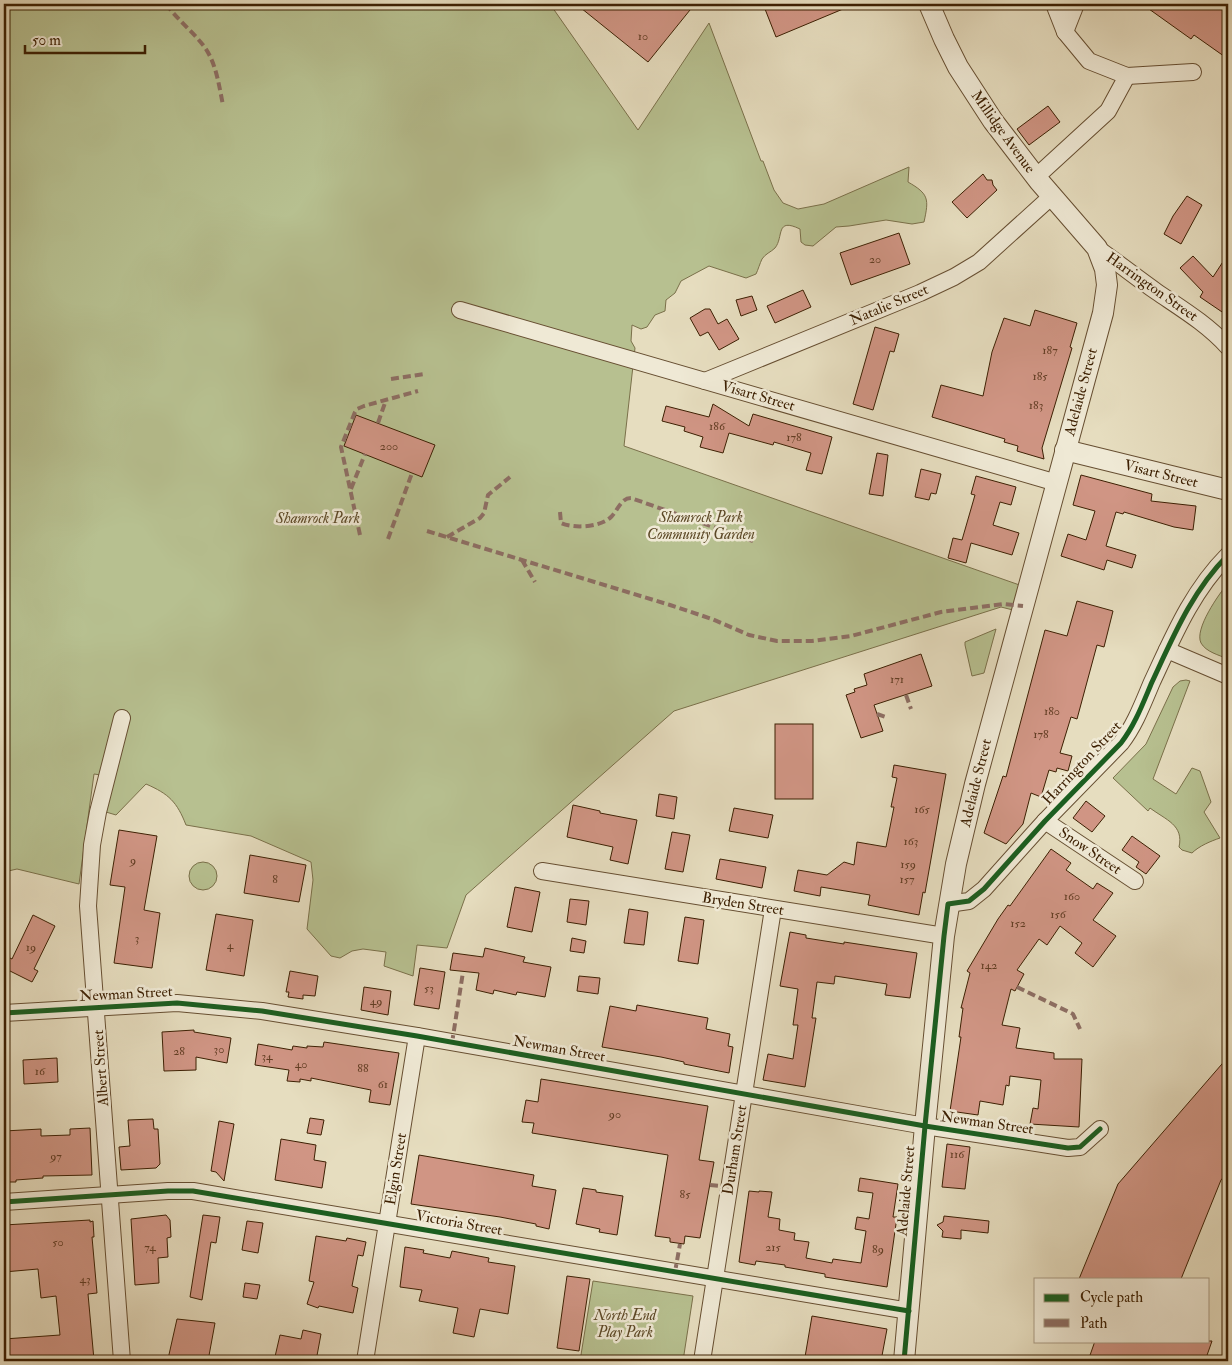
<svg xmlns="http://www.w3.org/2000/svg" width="1232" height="1365" viewBox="0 0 1232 1365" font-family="'IM FELL Double Pica',serif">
<rect width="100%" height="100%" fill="#e6ddbf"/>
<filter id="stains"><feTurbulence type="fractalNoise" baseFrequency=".004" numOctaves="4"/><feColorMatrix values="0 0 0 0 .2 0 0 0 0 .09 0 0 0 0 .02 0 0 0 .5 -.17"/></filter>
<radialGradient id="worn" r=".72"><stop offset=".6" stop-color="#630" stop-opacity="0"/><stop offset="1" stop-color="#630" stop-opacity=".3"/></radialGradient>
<g fill="#b7c090" stroke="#7a704a">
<path d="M 4,4 L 550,4 L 638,130 L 709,23 L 761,161 L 763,161 L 774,190 L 783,203 L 798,209 L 824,204 L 909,167 L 908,182 C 929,194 929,199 924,222 L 912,224 L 886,220 L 849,226 L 836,227 L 813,246 L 805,245 L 801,242 L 800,229 C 775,217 784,237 775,248 C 771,252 765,254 762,259 C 760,263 758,270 756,274 L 746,278 L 709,266 L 681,281 L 675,293 L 666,300 L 665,311 L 655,315 L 647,327 L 641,329 L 632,325 L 631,341 L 635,348 L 624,446 L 1028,588 L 1021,612 L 1001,607 L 674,711 L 466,895 L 447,948 L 417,945 L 413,976 L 384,966 L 386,952 L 363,949 L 352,951 L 340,958 L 331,956 L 307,929 L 313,880 L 311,862 L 251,836 L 186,825 C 177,802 169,794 146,784 L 116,815 L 106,812 L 114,777 L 94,774 L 79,884 L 17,869 L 4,872 Z"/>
<path d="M 1228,583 L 1228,659 C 1219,655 1206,652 1201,643 C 1194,629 1219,594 1228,583 Z"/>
<path d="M 996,629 L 984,673 L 972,676 L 965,645 L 965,642 Z"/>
<path d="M 1186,680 L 1190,681 L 1153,779 L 1176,794 L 1192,768 L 1200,771 L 1211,802 L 1204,812 L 1220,838 C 1211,841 1199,846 1192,853 L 1182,850 L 1179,847 C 1184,825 1166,820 1150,808 L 1148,811 L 1113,778 L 1146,744 L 1173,687 L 1180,681 Z"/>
<circle cx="203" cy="876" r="14"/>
<path d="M 593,1281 L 693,1296 L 683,1361 L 580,1361 Z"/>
</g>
<g fill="#d09584" stroke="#3d2003">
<path d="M 576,4 L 681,4 L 690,10 L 648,62 Z"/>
<path d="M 778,4 L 855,4 L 776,37 L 765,9 Z"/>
<path d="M 1142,4 L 1209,4 L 1216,9 L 1219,5 L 1228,11 L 1228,59 L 1194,35 L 1191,39 Z"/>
<path d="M 1048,106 L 1060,122 L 1029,145 L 1017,129 Z"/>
<path d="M 983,174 L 987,180 L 992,180 L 993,185 L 997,190 L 967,218 L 952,202 Z"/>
<path d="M 1187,196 L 1202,205 L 1181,244 L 1164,234 L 1173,216 Z"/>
<path d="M 899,233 L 910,264 L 851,285 L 840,253 Z"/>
<path d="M 1228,254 L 1228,316 L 1200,297 L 1203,292 L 1180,268 L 1193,256 L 1213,277 Z"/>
<path d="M 803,290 L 811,307 L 775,323 L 767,306 Z"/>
<path d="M 752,296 L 757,310 L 741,316 L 736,300 Z"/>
<path d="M 705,309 L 710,309 L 718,324 L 727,319 L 739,339 L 719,350 L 708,332 L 700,336 L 690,318 Z"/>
<path d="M 1035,310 L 1077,323 L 1070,347 L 1072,348 L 1042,448 L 1044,459 L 1017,451 L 1018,446 L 1004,442 L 1005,439 L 932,417 L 941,385 L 983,396 L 992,352 L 1004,318 L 1030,326 Z"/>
<path d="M 875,327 L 899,334 L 894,352 L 890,351 L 873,410 L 853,404 Z"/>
<path d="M 713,404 L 749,426 L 753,414 L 832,437 L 822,474 L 806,470 L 811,453 L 774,442 L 773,445 L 729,433 L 723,453 L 700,447 L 703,437 L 684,431 L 685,427 L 662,421 L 666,406 L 709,417 Z"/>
<path d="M 356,415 L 435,445 L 422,477 L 344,446 Z"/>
<path d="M 877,453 L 888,455 L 883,496 L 869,494 Z"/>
<path d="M 921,469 L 941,474 L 936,494 L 931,493 L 929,500 L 915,497 Z"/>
<path d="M 1081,475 L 1152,494 L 1151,501 L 1196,506 L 1193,530 L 1174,527 L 1124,512 L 1123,514 L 1116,512 L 1106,546 L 1136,555 L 1132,568 L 1107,560 L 1104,570 L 1061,556 L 1068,534 L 1086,540 L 1095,511 L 1073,505 Z"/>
<path d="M 976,476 L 1016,487 L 1011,505 L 1000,502 L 993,525 L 1019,533 L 1012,555 L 971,543 L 966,563 L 948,558 L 953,538 L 962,540 L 975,495 L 971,494 Z"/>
<path d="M 1077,601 L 1113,611 L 1104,647 L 1097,645 L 1077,719 L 1071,717 L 1060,753 L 1072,756 L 1068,771 L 1057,768 L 1056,772 L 1049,770 L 1041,797 L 1031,793 L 1023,824 L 1006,844 L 984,833 L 1003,776 L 1006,777 L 1045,630 L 1067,636 Z"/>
<path d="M 921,654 L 932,686 L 874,705 L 883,731 L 861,738 L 846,695 L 855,692 L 854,689 L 867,685 L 864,674 Z"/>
<rect x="775" y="724" width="38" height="75"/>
<path d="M 894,765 L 946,774 L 925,893 L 923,892 L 919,915 L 868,905 L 870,895 L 821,887 L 820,896 L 794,891 L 798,870 L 827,875 L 844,862 L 854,865 L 857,842 L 886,847 L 894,807 L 891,807 L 897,778 L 892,777 Z"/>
<path d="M 659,794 L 677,797 L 674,819 L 656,816 Z"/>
<path d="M 1086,801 L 1105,816 L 1092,832 L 1073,818 Z"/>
<path d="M 573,805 L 600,811 L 600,813 L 637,820 L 628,864 L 610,860 L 613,847 L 567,837 Z"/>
<path d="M 734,808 L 773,815 L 768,838 L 729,831 Z"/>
<path d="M 119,830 L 157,836 L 144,910 L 160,913 L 152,968 L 114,963 L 125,887 L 110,885 Z"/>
<path d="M 672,832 L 690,835 L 683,872 L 665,869 Z"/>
<path d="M 1132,836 L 1160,856 L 1146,874 L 1136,867 L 1139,862 L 1122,850 Z"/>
<path d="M 1051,849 L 1071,863 L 1066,870 L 1093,889 L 1097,883 L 1113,893 L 1093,920 L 1116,936 L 1093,967 L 1075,953 L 1082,943 L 1060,926 L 1047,945 L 1039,939 L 1017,970 L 1024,974 L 1015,991 L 1011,989 L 1002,1025 L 1020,1028 L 1016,1048 L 1054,1053 L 1054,1059 L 1082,1059 L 1079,1127 L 1030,1124 L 1033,1108 L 1038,1109 L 1041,1080 L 1010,1076 L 1009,1086 L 1006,1085 L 1003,1105 L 980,1101 L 978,1115 L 950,1111 L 961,1037 L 959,1037 L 963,1008 L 961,1008 L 970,973 L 967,971 L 998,919 L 1008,905 L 1010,906 Z"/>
<path d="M 250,855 L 306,865 L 299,902 L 244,893 Z"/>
<path d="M 720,859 L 766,867 L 762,888 L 716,879 Z"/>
<path d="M 515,887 L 540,892 L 532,932 L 507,927 Z"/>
<path d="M 570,899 L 589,901 L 586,925 L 567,922 Z"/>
<path d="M 629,909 L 648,912 L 644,945 L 624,943 Z"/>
<path d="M 216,914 L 253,920 L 244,976 L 206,970 Z"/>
<path d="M 33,915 L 55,926 L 34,969 L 38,971 L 32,982 L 4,968 L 4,967 L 8,957 L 12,959 Z"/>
<path d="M 685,917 L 704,920 L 698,964 L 678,961 Z"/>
<path d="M 790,932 L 806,935 L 806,938 L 844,944 L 844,942 L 917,953 L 910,998 L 885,995 L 887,984 L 835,976 L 834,984 L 817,982 L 812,1018 L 816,1018 L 805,1087 L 763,1080 L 768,1054 L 793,1059 L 798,1025 L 793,1025 L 798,989 L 780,986 Z"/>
<path d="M 572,938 L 586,941 L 584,953 L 570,951 Z"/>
<path d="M 485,948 L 525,957 L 523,962 L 551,967 L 545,997 L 517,992 L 516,995 L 494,990 L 493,994 L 476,990 L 479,973 L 450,970 L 453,953 L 483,957 Z"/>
<path d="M 420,968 L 445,972 L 439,1009 L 414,1005 Z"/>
<path d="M 290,971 L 318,976 L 315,996 L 303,995 L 303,999 L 288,997 L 289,992 L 286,992 Z"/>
<path d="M 579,976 L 600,978 L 598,994 L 577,991 Z"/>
<path d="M 364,987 L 391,991 L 388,1015 L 361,1010 Z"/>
<path d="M 637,1005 L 708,1018 L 706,1029 L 730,1034 L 728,1046 L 733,1047 L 729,1073 L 684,1064 L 684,1062 L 661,1057 L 602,1047 L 610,1006 L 636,1011 Z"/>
<path d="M 194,1030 L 194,1032 L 231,1038 L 227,1063 L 196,1057 L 196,1070 L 164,1071 L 162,1032 Z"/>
<path d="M 324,1042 L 399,1053 L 390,1105 L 369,1102 L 371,1090 L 311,1078 L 311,1081 L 300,1079 L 300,1082 L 287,1081 L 289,1070 L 255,1065 L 258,1044 L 292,1050 L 293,1046 L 307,1048 L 307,1046 L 323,1047 Z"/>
<path d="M 1228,1057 L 1228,1172 L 1221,1180 L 1181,1279 L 1079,1279 L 1118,1184 Z"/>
<path d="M 57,1058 L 58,1082 L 24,1084 L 23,1060 Z"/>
<path d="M 541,1079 L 708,1106 L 699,1160 L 714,1162 L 700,1238 L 685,1236 L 684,1244 L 670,1242 L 670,1238 L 655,1236 L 668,1155 L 532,1133 L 534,1123 L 522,1122 L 526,1100 L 538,1102 Z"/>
<path d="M 310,1118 L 324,1120 L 321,1135 L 307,1133 Z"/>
<path d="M 153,1119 L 154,1129 L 158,1129 L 160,1164 L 156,1168 L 121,1170 L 119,1147 L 130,1146 L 128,1120 Z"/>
<path d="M 219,1121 L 234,1124 L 224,1181 L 216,1172 L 211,1171 Z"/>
<path d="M 90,1128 L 92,1175 L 43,1176 L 43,1178 L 16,1180 L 16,1182 L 4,1182 L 4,1131 L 41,1129 L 41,1136 L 70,1135 L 70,1129 Z"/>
<path d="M 281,1139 L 316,1145 L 314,1160 L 326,1162 L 322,1188 L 275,1180 Z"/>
<path d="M 947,1144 L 970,1147 L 965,1189 L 942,1187 Z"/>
<path d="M 419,1155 L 534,1175 L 532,1186 L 556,1190 L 549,1229 L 536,1226 L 536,1224 L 500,1217 L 411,1204 Z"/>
<path d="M 860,1178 L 898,1184 L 893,1217 L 897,1217 L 887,1287 L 825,1277 L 825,1274 L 785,1267 L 785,1265 L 756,1261 L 755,1265 L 739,1262 L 749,1191 L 759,1192 L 759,1191 L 772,1192 L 768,1217 L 780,1219 L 779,1230 L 795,1233 L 794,1240 L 809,1242 L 806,1258 L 832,1263 L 833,1259 L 861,1263 L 866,1231 L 855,1229 L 857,1217 L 869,1219 L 873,1193 L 858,1191 Z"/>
<path d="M 583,1188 L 596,1190 L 596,1192 L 623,1196 L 617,1235 L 599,1232 L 600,1229 L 576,1224 Z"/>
<path d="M 166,1215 L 170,1220 L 171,1237 L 167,1238 L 168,1257 L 158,1258 L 159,1283 L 135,1285 L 131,1219 Z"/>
<path d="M 203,1215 L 220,1217 L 216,1243 L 211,1242 L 202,1300 L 190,1297 Z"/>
<path d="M 944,1216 L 989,1221 L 988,1233 L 961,1230 L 961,1239 L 942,1237 L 943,1231 L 937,1225 L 943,1222 Z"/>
<path d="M 90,1220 L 90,1222 L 93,1221 L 94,1237 L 92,1237 L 97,1293 L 88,1294 L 94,1360 L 4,1361 L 4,1339 L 60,1335 L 56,1296 L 41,1298 L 38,1269 L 4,1272 L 4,1225 Z"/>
<path d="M 247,1221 L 263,1223 L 258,1253 L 242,1250 Z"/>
<path d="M 316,1236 L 346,1241 L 347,1238 L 366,1242 L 363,1256 L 358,1255 L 352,1286 L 358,1288 L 353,1313 L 319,1306 L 318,1308 L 307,1304 L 314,1282 L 309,1281 Z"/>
<path d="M 405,1247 L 424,1250 L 423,1253 L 450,1258 L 452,1251 L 489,1258 L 488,1262 L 515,1266 L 508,1314 L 480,1309 L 474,1337 L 453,1333 L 458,1308 L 419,1301 L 422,1290 L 400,1287 Z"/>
<path d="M 567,1276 L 590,1279 L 579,1351 L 557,1348 Z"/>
<path d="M 245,1283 L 260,1285 L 257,1299 L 243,1297 Z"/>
<path d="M 812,1316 L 887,1329 L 881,1361 L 826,1361 L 805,1357 Z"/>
<path d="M 177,1319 L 215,1323 L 208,1361 L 179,1361 L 168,1359 Z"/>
<path d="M 303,1330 L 321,1334 L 316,1361 L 274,1361 L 280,1335 L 301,1339 Z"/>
<path d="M 1095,1341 L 1212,1341 L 1205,1361 L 1088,1361 Z"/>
</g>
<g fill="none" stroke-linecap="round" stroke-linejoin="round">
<g stroke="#674f32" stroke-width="18">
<g id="minor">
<path d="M 1054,4 L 1065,32 L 1089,61 L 1127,76 L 1193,72"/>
<path d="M 1065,32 L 1076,4"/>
<path d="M 1036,177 L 1108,111 L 1127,76"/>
<path d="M 1097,248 C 1117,262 1137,278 1157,292 C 1182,309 1207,324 1228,347"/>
<path d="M 460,310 L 1057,483"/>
<path d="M 705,381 L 920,293 L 954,277 L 979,262 L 1052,196"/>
<path d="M 1167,650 L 1228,676"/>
<path d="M 1045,821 L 1135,881"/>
<path d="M 542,871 L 944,936"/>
<path d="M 948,904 L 969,901 L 984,889 L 1045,821 L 1121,743 C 1135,725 1143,703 1152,682 C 1173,637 1192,591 1228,555"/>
<path d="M 4,1013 L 177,1003 L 262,1011 L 417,1036 L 925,1126 L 1068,1148 L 1080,1147 L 1100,1129"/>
<path d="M 4,1202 L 168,1191 L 193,1191 L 909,1311"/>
<path d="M 122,1361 L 88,906 L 92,845 L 98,812 L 122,718"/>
<path d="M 365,1361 L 417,1036"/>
<path d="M 702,1361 L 773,909"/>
</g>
</g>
<g stroke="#674f32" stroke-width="22">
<g id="tertiary">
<path d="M 1065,450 L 1228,490"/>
<path d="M 904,1361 L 925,1126 L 944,936 L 956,864 L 975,784 L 1103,313 L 1107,285 L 1105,269 L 1097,248 L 1039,181 L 993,121 L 958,67 L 944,39 L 929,4"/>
</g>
</g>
<use href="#minor" stroke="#efe9d5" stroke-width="16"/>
<use href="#tertiary" stroke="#efe9d5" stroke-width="20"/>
<g stroke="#8d6e63" stroke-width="4" stroke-dasharray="8 4" stroke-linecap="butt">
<path d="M 166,4 C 177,19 192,31 203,45 C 216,61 219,86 223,105"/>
<path d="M 391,379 L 425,374"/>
<path d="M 378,423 L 386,400"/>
<path d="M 351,489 L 365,454"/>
<path d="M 560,512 L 561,523 C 574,529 601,527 611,517 C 618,510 621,498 631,498 L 753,541"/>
<path d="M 427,531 L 670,605 L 712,619 L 749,635 L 777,641 L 812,641 L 851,636 L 941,612 L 1003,604 L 1023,606"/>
<path d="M 360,535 L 341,447 L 355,412 L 357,409 L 364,406 L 418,391"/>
<path d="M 447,537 L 480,518 L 484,513 L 488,495 L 510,477"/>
<path d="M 388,539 L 412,473"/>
<path d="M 522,560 L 535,582"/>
<path d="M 906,695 L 911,709"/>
<path d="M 877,714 L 886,717"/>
<path d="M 1017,987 L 1073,1014 L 1080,1029"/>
<path d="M 452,1043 L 463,972"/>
<path d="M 710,1185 L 729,1187"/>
<path d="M 675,1272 L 680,1244"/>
</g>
<g stroke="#efe9d5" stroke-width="8">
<g id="cycleway">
<path d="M 4,1013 L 177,1003 L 262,1011 L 417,1036 L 925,1126 L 1068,1148 L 1080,1147 L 1100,1129"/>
<path d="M 4,1202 L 168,1191 L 193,1191 L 909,1311"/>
<path d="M 904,1361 L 925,1126 L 944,936 L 948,904 L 969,901 L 984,889 L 1045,821 L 1121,743 C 1135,725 1143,703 1152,682 C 1173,637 1192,591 1228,555"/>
</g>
</g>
<use href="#cycleway" stroke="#1b5e20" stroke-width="5"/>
</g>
<g text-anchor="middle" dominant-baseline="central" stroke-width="5" stroke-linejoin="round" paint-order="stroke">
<g font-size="12" fill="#623d23">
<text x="643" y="36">10</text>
<text x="875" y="259">20</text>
<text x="1050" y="350">187</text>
<text x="1040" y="376">185</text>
<text x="1036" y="405">183</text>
<text x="717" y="426">186</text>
<text x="794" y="437">178</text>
<text x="389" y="446">200</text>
<text x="897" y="679">171</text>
<text x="1052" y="711">180</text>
<text x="1041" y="734">178</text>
<text x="922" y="809">165</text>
<text x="911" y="841">163</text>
<text x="133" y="860">9</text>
<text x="908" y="864">159</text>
<text x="275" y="879">8</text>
<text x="907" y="879">157</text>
<text x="1072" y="896">160</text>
<text x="1058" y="914">156</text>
<text x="1018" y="923">152</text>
<text x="137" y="938">3</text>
<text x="230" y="945">4</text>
<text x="31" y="947">19</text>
<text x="989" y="965">142</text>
<text x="429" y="988">53</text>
<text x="376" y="1001">49</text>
<text x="219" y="1049">30</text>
<text x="179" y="1051">28</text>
<text x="267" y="1056">34</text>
<text x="301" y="1064">40</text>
<text x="363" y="1068">88</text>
<text x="40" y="1071">16</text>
<text x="383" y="1084">61</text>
<text x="615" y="1114">90</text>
<text x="957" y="1154">116</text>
<text x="56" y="1156">97</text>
<text x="685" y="1194">85</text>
<text x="58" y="1242">50</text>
<text x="150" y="1247">74</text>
<text x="773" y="1247">215</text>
<text x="878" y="1249">89</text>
<text x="85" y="1279">43</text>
</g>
<g font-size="15" fill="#3d2003" stroke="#efe9d5">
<text transform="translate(1003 132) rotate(54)">Millidge Avenue</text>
<text transform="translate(1152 287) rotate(35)">Harrington Street</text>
<text transform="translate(889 305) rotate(-23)">Natalie Street</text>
<text transform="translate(1081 392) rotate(-75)">Adelaide Street</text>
<text transform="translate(758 396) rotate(16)">Visart Street</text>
<text transform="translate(1161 474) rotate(14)">Visart Street</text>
<text transform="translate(1082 763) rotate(-47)">Harrington Street</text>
<text transform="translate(976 783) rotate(-76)">Adelaide Street</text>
<text transform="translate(1090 851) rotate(34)">Snow Street</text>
<text transform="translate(743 904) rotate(9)">Bryden Street</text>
<text transform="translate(126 994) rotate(-3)">Newman Street</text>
<text transform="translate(559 1049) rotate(10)">Newman Street</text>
<text transform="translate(101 1068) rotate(-94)">Albert Street</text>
<text transform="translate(987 1123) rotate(8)">Newman Street</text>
<text transform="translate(735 1150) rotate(-81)">Durham Street</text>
<text transform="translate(396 1169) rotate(-81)">Elgin Street</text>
<text transform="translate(906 1191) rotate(-85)">Adelaide Street</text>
<text transform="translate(459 1223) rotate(10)">Victoria Street</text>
</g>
<g font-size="15" font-style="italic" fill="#5c4826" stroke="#efe9d5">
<text x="701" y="517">Shamrock Park<tspan x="701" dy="17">Community Garden</tspan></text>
<text x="318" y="518">Shamrock Park</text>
<text x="625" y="1315">North End<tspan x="625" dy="17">Play Park</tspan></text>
</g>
</g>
<rect width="1232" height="1365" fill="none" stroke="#e6ddbf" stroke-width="20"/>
<rect x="5" y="5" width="1222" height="1355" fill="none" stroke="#3d2003" stroke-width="2.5"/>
<rect x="10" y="10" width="1212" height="1345" fill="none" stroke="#3d2003"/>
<rect x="1034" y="1278" width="175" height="65" fill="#efe9d5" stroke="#a89981"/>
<rect x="1044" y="1294" width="25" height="8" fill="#1b5e20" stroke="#a89981"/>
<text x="1080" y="1302" font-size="15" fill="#3d2003">Cycle path</text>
<rect x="1044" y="1319" width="25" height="8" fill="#8d6e63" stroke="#a89981"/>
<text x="1080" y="1328" font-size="15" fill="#3d2003">Path</text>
<path d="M25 45v8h120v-8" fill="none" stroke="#3d2003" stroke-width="2.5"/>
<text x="32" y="45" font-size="15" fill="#3d2003" stroke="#efe9d5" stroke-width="4" paint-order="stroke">50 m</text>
<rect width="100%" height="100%" filter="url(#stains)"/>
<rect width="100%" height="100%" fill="url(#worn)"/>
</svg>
